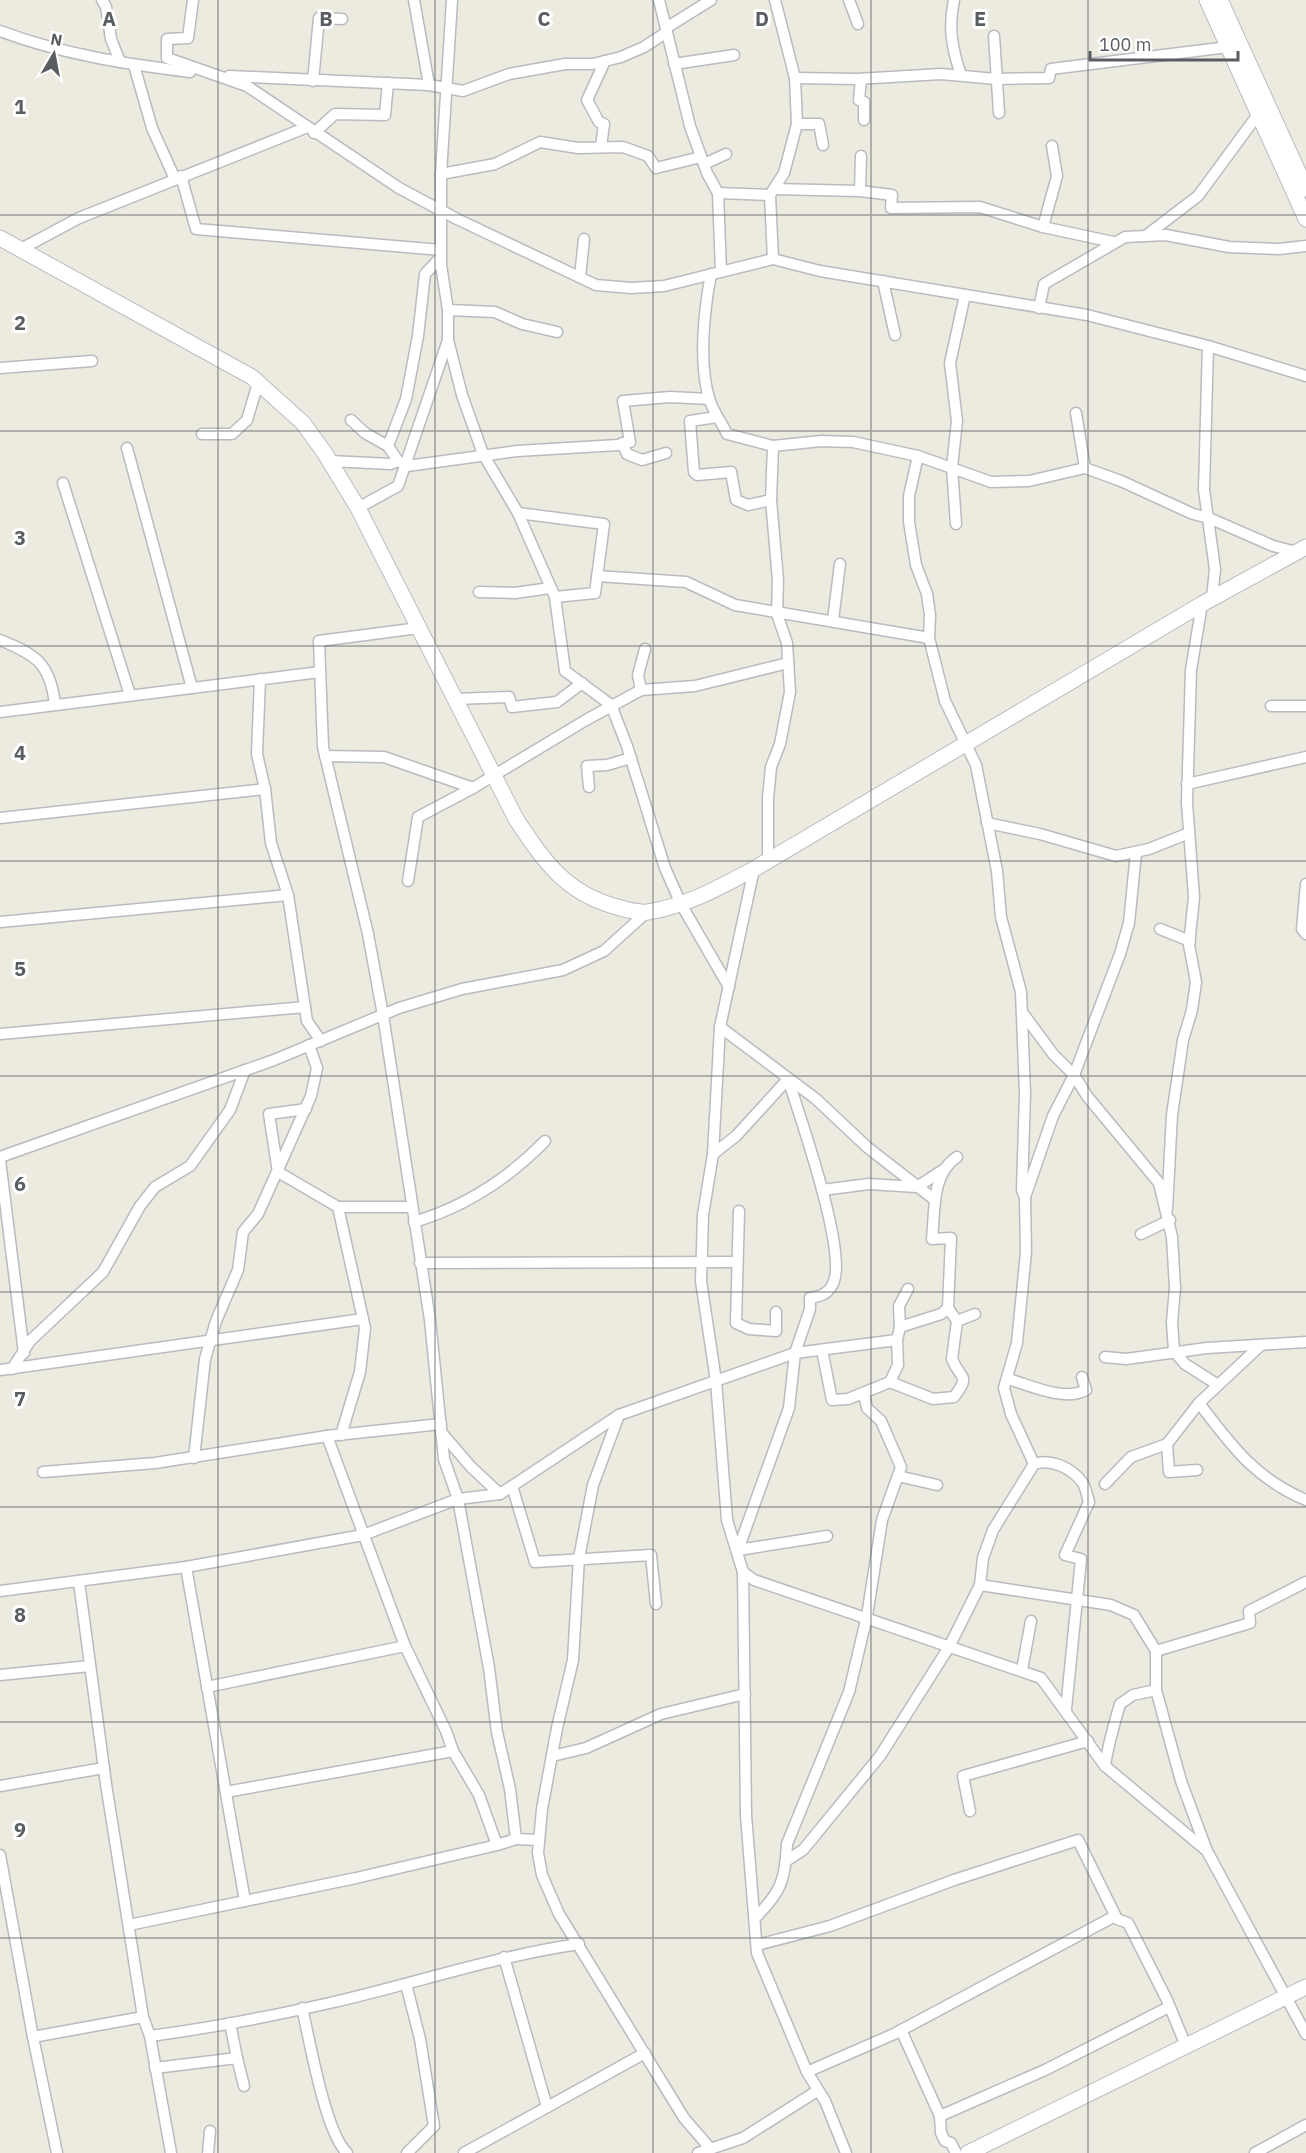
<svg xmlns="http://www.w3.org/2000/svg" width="1306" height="2153" viewBox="0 0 1306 2153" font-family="'IBM Plex Sans',sans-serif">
<rect width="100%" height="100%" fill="#edebe0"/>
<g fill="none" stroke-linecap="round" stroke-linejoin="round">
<g stroke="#b8bbc0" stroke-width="13">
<g id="street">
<path d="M 102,0 L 106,7 L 111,39 L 120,62"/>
<path d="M 193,0 L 188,38 L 167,39 L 167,58 L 247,86 L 399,188 L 457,219 L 596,285 L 631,288 L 664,286 L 773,259 L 820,271 L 1087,315 L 1208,346 L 1306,376"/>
<path d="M 414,0 L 429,85"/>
<path d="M 452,0 L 441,174 L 441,265 L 448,310 L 448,340 L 462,395 L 483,454 L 518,513 L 555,597 L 565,671 L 611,705 L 627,746 L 665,868 L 681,904 L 729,987"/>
<path d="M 659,0 L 690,126 L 707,173 L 718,193 L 721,271"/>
<path d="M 849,0 L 858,24"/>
<path d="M 954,0 C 948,27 952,49 961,75"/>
<path d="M 666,28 L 711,0"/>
<path d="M 0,31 C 61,54 126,64 190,72"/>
<path d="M 994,36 L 999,113"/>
<path d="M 674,64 L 734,55"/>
<path d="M 134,65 L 152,128 L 175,179"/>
<path d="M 229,76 L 429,85 L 463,91 L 509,74 L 565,64 L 593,64 L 621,57 L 644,47 L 667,32"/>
<path d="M 795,78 L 857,79 L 941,74 L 996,79 L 1049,78 L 1051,69 L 1228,47"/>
<path d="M 861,79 L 859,100 L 864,102 L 864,120"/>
<path d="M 313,81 L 319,18 L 342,19"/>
<path d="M 797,124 L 819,124 L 823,145"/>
<path d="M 314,133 L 335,114 L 385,115 L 388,83"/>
<path d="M 601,147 L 604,124 L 599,122 L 587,100 L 605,61"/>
<path d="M 704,164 L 726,154"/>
<path d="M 441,174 L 495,164 L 540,142 L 578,148 L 623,147 L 648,156 L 656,168 L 701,157"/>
<path d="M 181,176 L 196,229 L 441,250"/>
<path d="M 774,189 L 860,191 L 892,195 L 891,208 L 980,207 L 1043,227 L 1113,242"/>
<path d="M 860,191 L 861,156"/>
<path d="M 718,193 L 770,195"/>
<path d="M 1043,227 L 1057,176 L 1052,146"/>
<path d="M 1147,235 L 1198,196 L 1259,113"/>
<path d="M 21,249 L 79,218 L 305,128"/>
<path d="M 773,259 L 770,195 L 784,173 L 797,124 L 795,78 L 775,0"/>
<path d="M 711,274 C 704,310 698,366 710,401 C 714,413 722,423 727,434 L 773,446 L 821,441 L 853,442 L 918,456 L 991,482 L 1029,481 L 1085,468 L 1121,481 L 1193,514 L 1209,518 L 1273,546 L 1297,552"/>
<path d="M 580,277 L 584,239"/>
<path d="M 883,281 L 895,335"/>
<path d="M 1039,308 L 1044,284 L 1125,237 L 1166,235 L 1229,247 L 1279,249 L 1306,246"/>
<path d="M 448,310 L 495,312 L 522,324 L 557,332"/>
<path d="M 1208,346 L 1204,490 L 1215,569 L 1212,598"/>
<path d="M 0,368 L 92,361"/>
<path d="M 1076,413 L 1085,468"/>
<path d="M 717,417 L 690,421 L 694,472 L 697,475 L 731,472 L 736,500 L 748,505 L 771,500"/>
<path d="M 351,420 L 365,433 L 388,446"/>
<path d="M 202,434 L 232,434 L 247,420 L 258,383"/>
<path d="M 622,443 L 627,454 L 642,460 L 666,453"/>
<path d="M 127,448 L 192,688"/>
<path d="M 918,456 L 909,496 L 909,522 L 916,565 L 927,594 L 930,615 L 929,638 L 945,701 L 976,765 L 997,871 L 1001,917 L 1021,992 L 1025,1093 L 1022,1190 L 1025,1197"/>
<path d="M 330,461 L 391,464 L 398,461 L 407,466 L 517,451 L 618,445 L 630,442 L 623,401 L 670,397 L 709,399"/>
<path d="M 398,461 L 388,446 L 406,399 L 418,336 L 425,274 L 441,257"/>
<path d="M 63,483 L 130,695"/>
<path d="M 358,508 L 398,486 L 448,340"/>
<path d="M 518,513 L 604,524 L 595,593 L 555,597"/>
<path d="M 956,524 L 952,467 L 957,421 L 950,363 L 965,295"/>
<path d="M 597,576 L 686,582 L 735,605 L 929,638"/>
<path d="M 479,592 L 515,593 L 550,588"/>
<path d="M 833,620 L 840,564"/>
<path d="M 419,628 L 319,641 L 323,747 L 368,934 L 383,1015 L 430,1320 L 444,1459 L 458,1499 L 489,1668 L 497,1732 L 510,1789 L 516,1839 L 539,1840"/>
<path d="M 0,640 C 37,655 50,664 55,704"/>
<path d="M 260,679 L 257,754 L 265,789 L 271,843 L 288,895 L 307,1021 L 321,1041"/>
<path d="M 641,690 L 638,675 L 645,649"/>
<path d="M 455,699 L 509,697 L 512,707 L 557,702 L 582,683"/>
<path d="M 1271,706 L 1306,706"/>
<path d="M 0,712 L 320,672"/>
<path d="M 325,756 L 384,757 L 473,788 L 586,720 L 641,690 L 695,686 L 788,663"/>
<path d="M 1187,784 L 1306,757"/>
<path d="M 589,787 L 587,766 L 607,765 L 631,758"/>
<path d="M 0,818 L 265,789"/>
<path d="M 987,823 L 1040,834 L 1116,856 L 1149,849 L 1189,833"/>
<path d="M 768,860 L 768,798 L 771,767 L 780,744 L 790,692 L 787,643 L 777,614 L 778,580 L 771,500 L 773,446"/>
<path d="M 754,869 L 720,1027 L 713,1154 L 703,1215 L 701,1281 L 716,1381 L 727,1520 L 743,1572 L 746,1815 L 757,1953 L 807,2072 L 825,2101 L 846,2153"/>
<path d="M 408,881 L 418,817 L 473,788"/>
<path d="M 1306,884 L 1302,929 L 1306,934"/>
<path d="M 0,922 L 288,895"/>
<path d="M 1160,929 L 1190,941"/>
<path d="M 1022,1012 L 1053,1054 L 1074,1075 L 1087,1096 L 1159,1183 L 1172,1237 L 1175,1288 L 1172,1322 L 1174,1351 L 1185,1364 L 1218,1385"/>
<path d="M 720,1027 L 816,1099 L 867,1147 L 935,1200"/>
<path d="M 0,1034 L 305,1007"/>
<path d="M 788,1079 C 800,1117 846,1248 834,1281 C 830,1293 822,1296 810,1298 L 810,1309 L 795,1353 L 789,1408 L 738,1550 L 827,1536"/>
<path d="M 306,1109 L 269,1114 L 278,1172 L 338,1207 L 365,1328 L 360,1372 L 341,1435"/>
<path d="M 713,1154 L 736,1136 L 788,1079"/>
<path d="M 0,1157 L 274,1060 L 399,1008 L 462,989 L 563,970 L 604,951 L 647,912"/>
<path d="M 0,1160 L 24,1353"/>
<path d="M 822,1190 L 869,1184 L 917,1187 L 943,1170"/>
<path d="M 338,1207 L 411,1207"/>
<path d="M 1167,1209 L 1172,1115 L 1183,1040 L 1192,1010 L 1196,982 L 1189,945 L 1194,897 L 1187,803 L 1191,670 L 1202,604"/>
<path d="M 739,1211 L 736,1323 L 749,1329 L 776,1331 L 776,1312"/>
<path d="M 414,1222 C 464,1207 508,1179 545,1141"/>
<path d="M 1141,1234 L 1170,1220"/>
<path d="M 420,1263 L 736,1262"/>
<path d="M 957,1321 L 975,1314"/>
<path d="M 900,1327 L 899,1306 L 908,1289"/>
<path d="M 822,1350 L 832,1400 L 848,1399 L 890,1382 L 933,1399 L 954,1397 C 971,1374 961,1381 952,1359 L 957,1321 L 948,1308 L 951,1238 L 932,1239 C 935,1212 931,1174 957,1157"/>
<path d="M 1105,1357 L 1126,1359 L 1207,1348 L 1306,1342"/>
<path d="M 12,1369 L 30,1341 L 103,1272 L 140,1206 L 155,1187 L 190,1166 L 230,1110 L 245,1070"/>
<path d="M 0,1370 L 363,1319"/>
<path d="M 1008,1379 C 1030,1385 1064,1402 1086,1390 L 1082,1377"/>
<path d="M 890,1382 L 898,1365 L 897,1340 L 900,1327 L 941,1314 L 948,1308"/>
<path d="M 1199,1403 C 1232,1446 1254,1478 1306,1500"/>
<path d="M 619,1415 L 593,1485 L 579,1558 L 573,1660 L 557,1728 L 542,1809 L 538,1853 L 542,1875 L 559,1914 L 684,2118 L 709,2147"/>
<path d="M 441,1432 L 471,1467 L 500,1494"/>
<path d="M 327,1436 L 405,1646 L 446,1731 L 453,1751 L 479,1795 L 497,1845 L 516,1839"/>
<path d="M 1167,1444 L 1169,1472 L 1197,1470"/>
<path d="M 194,1458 L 205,1359 L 216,1321 L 238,1270 L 243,1232 L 258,1214 L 311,1096 L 317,1068 L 309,1045"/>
<path d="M 1034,1464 L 1011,1414 L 1004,1388 L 1017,1343 L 1026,1252 L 1025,1197 L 1053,1116 L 1074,1075 L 1120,954 L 1129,923 L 1136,853"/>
<path d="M 43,1472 L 155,1463 L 327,1436 L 441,1424"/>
<path d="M 898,1476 L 937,1485"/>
<path d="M 1105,1484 L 1131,1457 L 1167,1444 L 1199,1403 L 1261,1345"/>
<path d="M 512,1486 L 535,1562 L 651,1555 L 656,1604"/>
<path d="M 743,1572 L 754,1580 L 1041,1678 L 1105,1766 L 1207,1851 L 1306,2034"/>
<path d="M 79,1582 L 106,1784 L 143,2017 L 150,2036 L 171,2153"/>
<path d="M 980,1585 L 1111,1605 L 1134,1615 L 1156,1651 L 1156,1690 L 1181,1781 L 1207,1851"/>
<path d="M 0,1591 L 186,1567"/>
<path d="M 1156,1651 L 1250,1623 L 1249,1611 L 1306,1582"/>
<path d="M 1022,1670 L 1031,1621"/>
<path d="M 0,1675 L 90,1666"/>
<path d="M 207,1687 L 405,1646"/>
<path d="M 552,1756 L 586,1748 L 661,1714 L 745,1694"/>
<path d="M 1105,1766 C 1108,1744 1114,1725 1120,1704 L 1133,1695 L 1156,1690"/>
<path d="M 0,1786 L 104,1768"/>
<path d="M 226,1792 L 453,1751"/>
<path d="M 970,1811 L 963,1776 L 1088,1741"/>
<path d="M 0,1855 L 33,2037 L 57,2153"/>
<path d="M 786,1861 L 803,1850 L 880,1756 L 949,1647 L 980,1585 L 983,1558 L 993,1530 L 1034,1464 C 1050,1458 1072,1468 1082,1482 C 1086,1487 1087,1496 1089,1502 L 1065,1555 L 1081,1559 L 1066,1709"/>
<path d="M 245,1901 L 186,1567 L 363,1535 L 458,1499 L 500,1494 L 619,1415 L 795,1353 L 897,1340"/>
<path d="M 755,1918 C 781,1892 785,1881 787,1844 L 849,1692 L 867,1616 L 882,1520 L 901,1467 L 881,1421 L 867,1408 L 864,1394"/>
<path d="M 129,1925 L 356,1878 L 497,1845"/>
<path d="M 757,1945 L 830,1926 L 954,1880 L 1078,1840 L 1117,1919 L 1128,1923 L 1167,2000 L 1186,2046"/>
<path d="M 504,1957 L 547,2107"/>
<path d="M 406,1984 L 420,2039 L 434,2126 L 407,2153"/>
<path d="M 302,2008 C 310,2041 325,2132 347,2153"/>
<path d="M 901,2030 L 940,2116 L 1045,2070 L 1169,2007"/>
<path d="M 150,2036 C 211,2028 273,2016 334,2002 C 416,1983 496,1956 579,1944"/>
<path d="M 33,2037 L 143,2017"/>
<path d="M 237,2058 L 244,2086"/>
<path d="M 155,2068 L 237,2058 L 230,2023"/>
<path d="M 807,2072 L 894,2034 L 1115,1916"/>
<path d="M 940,2116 L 941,2133 L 945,2141 L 951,2143 L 956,2153"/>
<path d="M 208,2153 L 210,2131"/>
<path d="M 464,2153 L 645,2053"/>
<path d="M 698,2153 L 743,2138 L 817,2091"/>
<path d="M 1255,2153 L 1306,2125"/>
</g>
</g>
<g stroke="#b9bcc3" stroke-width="17">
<g id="secondary">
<path d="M 1207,0 L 1306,219"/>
<path d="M 1220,0 L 1306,189"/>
<path d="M 0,238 L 252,377 L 303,423 L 324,452 L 358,508 L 516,819 C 544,861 565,893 617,907 C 627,910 638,913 648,912 C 687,906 720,887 754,869 L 1202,604 L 1306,547"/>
<path d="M 968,2153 L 1306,1987"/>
</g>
</g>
<use href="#street" stroke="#fff" stroke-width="10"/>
<use href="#secondary" stroke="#fff" stroke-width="15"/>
</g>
<path fill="none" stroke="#595d62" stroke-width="1.5" stroke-opacity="0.55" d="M 218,0 L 218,2153M 435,0 L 435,2153M 653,0 L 653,2153M 871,0 L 871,2153M 1088,0 L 1088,2153M 0,215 L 1306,215M 0,431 L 1306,431M 0,646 L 1306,646M 0,861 L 1306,861M 0,1076 L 1306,1076M 0,1292 L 1306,1292M 0,1507 L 1306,1507M 0,1722 L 1306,1722M 0,1938 L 1306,1938"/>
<g font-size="20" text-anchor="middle" font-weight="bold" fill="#595d62" stroke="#fff" stroke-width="6" stroke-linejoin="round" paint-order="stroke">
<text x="109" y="26">A</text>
<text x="326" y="26">B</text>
<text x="544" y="26">C</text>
<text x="762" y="26">D</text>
<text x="980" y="26">E</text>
<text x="20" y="114">1</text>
<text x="20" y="330">2</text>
<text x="20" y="545">3</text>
<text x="20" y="760">4</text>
<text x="20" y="976">5</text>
<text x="20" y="1191">6</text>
<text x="20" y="1406">7</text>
<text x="20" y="1622">8</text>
<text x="20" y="1837">9</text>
</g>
<g transform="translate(54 54) rotate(10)" stroke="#ffffff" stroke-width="4.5" paint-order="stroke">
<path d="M0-4.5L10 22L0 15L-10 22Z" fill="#595d62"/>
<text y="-9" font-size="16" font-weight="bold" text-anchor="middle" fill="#595d62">N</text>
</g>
<path d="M1090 51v9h148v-9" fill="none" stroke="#595d62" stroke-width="3"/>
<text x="1099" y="51" font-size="18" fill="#595d62" stroke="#ffffff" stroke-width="4.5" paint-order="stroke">100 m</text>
</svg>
